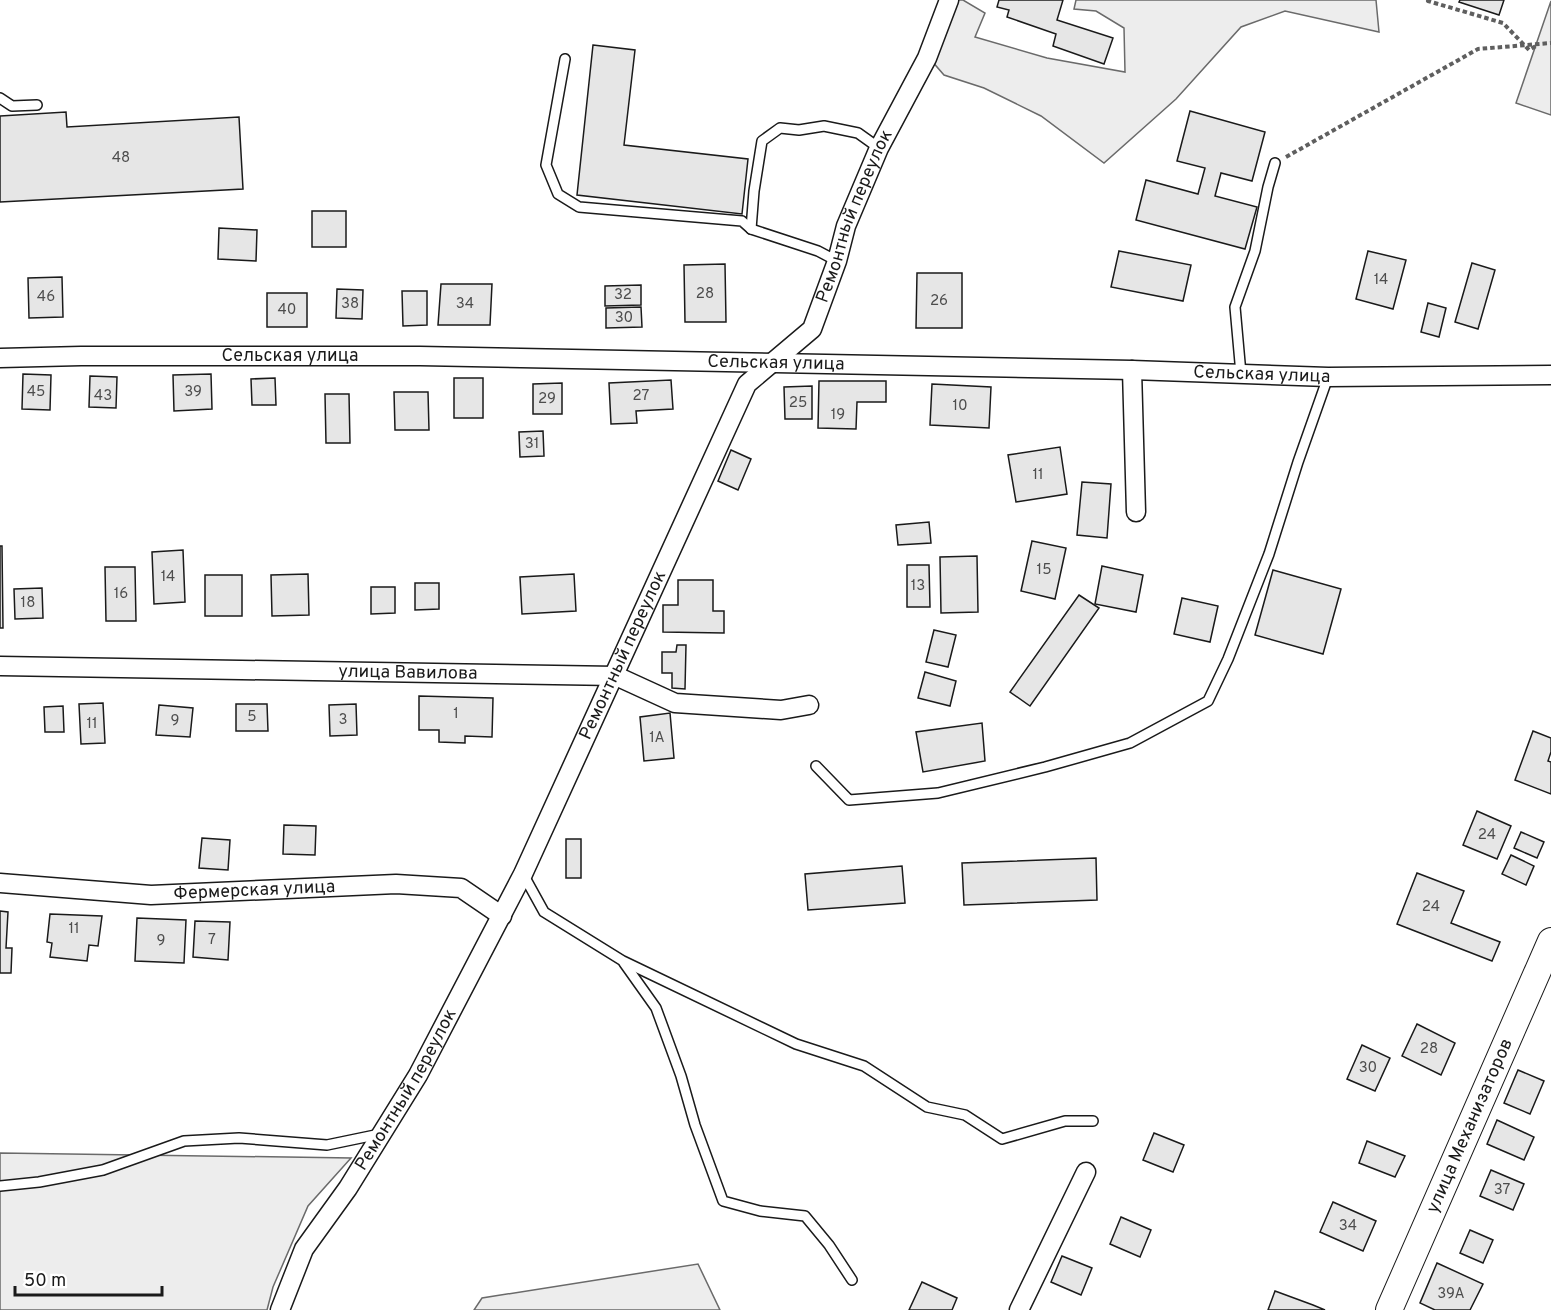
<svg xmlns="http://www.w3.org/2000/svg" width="1551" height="1310" viewBox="0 0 1551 1310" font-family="Overpass,sans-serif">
<rect width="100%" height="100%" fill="#fff"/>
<g fill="#ededed" stroke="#6a6a6a" stroke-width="1.5">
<path d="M 956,0 L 963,0 L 985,13 L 975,37 L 1047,58 L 1125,72 L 1124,28 L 1096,11 L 1074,9 L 1076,0 L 1376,0 L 1379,32 L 1285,11 L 1241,27 L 1176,99 L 1104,163 L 1041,116 L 984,88 L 944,75 L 931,60 Z"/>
<path d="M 1551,1 L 1551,115 L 1516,103 Z"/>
<path d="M 0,1153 L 351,1158 L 308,1206 L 273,1287 L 267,1310 L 0,1310 Z"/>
<path d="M 698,1264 L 720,1310 L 474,1310 L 482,1298 Z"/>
</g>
<g fill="#e6e6e6" stroke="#1a1a1a" stroke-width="1.5">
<path d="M 999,0 L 1063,0 L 1057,20 L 1113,38 L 1104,64 L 1053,46 L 1056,34 L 1007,17 L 1009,10 L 997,7 Z"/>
<path d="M 1460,0 L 1504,0 L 1499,15 L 1459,2 Z"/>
<path d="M 593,45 L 635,50 L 624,145 L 748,159 L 742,214 L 577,195 Z"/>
<path d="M 1190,111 L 1265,132 L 1252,181 L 1221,173 L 1215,196 L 1257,207 L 1245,249 L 1136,220 L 1146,180 L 1198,194 L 1205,168 L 1177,161 Z"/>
<path d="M 66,112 L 67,127 L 239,117 L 243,189 L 0,202 L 0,116 Z"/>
<rect x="312" y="211" width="34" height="36"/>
<path d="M 219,228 L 257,230 L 256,261 L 218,259 Z"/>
<path d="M 1119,251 L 1191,265 L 1183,301 L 1111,287 Z"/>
<path d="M 1368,251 L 1406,260 L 1393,309 L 1356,299 Z"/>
<path d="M 1472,263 L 1495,270 L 1478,329 L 1455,322 Z"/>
<path d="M 725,264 L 726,322 L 685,322 L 684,265 Z"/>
<path d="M 917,273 L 962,273 L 962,328 L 916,328 Z"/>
<path d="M 62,277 L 63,317 L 29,318 L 28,278 Z"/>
<path d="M 441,284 L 492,284 L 490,325 L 438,325 Z"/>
<path d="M 641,285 L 641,305 L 605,306 L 605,286 Z"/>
<path d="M 337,289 L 363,290 L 362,319 L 336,318 Z"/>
<path d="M 402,291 L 427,291 L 427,325 L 403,326 Z"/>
<rect x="267" y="293" width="40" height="34"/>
<path d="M 1428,303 L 1446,308 L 1439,337 L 1421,332 Z"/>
<path d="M 641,307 L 642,327 L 606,328 L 606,308 Z"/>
<path d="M 23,374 L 51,375 L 50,410 L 22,409 Z"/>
<path d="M 211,374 L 212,409 L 174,411 L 173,375 Z"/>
<path d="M 90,376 L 117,377 L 116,408 L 89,407 Z"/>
<path d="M 275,378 L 276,405 L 252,405 L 251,379 Z"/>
<rect x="454" y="378" width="29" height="40"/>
<path d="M 671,380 L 673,409 L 636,411 L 637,423 L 611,424 L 609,383 Z"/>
<path d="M 819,381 L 886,381 L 886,402 L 857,402 L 856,429 L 818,428 Z"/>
<path d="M 562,383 L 562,414 L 533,414 L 533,384 Z"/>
<path d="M 932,384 L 991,387 L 989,428 L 930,425 Z"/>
<path d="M 812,386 L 812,419 L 785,419 L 784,387 Z"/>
<path d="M 394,392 L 428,392 L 429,430 L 395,430 Z"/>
<path d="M 325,394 L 349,394 L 350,443 L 326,443 Z"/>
<path d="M 543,431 L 544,456 L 520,457 L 519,432 Z"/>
<path d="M 1060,447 L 1067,494 L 1016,502 L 1008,455 Z"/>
<path d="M 731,450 L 751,459 L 738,490 L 718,481 Z"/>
<path d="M 1082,482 L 1111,484 L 1107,538 L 1077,535 Z"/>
<path d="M 929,522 L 931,543 L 898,545 L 896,525 Z"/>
<path d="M 1032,541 L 1066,548 L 1055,599 L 1021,591 Z"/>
<path d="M 0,546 L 2,546 L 3,628 L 0,628 Z"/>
<path d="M 183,550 L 185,602 L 154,604 L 152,552 Z"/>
<path d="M 977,556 L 978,612 L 941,613 L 940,557 Z"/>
<path d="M 907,565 L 929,565 L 930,607 L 907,607 Z"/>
<path d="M 1102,566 L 1143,575 L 1136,612 L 1095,604 Z"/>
<path d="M 105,567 L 135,567 L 136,621 L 106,621 Z"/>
<path d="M 1273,570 L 1341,589 L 1323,654 L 1255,635 Z"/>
<path d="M 308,574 L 309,615 L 272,616 L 271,575 Z"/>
<path d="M 574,574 L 576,611 L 522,614 L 520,577 Z"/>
<rect x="205" y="575" width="37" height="41"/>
<path d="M 678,580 L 713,580 L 713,611 L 724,611 L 724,633 L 663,632 L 663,605 L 678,605 Z"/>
<path d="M 415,583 L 439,583 L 439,609 L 415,610 Z"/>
<path d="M 371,587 L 395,587 L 395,613 L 371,614 Z"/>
<path d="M 42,588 L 43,618 L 15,619 L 14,589 Z"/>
<path d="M 1079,595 L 1099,608 L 1030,706 L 1010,692 Z"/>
<path d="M 1182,598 L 1218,606 L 1210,642 L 1174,634 Z"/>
<path d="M 934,630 L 956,635 L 948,667 L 926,662 Z"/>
<path d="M 677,645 L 686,645 L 685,689 L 672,688 L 672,673 L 662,673 L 662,652 L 676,652 Z"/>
<path d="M 925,672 L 956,681 L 950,706 L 918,698 Z"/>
<path d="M 419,696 L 493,698 L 492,737 L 465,736 L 465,743 L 439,742 L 439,730 L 419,730 Z"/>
<path d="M 103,703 L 105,743 L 81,744 L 79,704 Z"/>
<path d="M 236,704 L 267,704 L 268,731 L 236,731 Z"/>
<path d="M 356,704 L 357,735 L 330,736 L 329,705 Z"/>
<path d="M 159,705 L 193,708 L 190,737 L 156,735 Z"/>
<path d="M 63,706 L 64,732 L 45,732 L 44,707 Z"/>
<path d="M 670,713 L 674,758 L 644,761 L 640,717 Z"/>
<path d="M 982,723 L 985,761 L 923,772 L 916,732 Z"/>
<path d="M 1533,731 L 1551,738 L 1551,752 L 1548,761 L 1551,762 L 1551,794 L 1515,780 Z"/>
<path d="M 1477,811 L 1511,826 L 1497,859 L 1463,845 Z"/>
<path d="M 284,825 L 316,826 L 315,855 L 283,854 Z"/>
<path d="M 1521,832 L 1544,842 L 1537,858 L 1514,848 Z"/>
<path d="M 202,838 L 230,840 L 228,870 L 199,868 Z"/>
<rect x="566" y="839" width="15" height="39"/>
<path d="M 1511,855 L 1534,866 L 1526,885 L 1502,874 Z"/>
<path d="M 1096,858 L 1097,900 L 964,905 L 962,863 Z"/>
<path d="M 902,866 L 905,903 L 808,910 L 805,874 Z"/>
<path d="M 1417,873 L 1464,891 L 1451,923 L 1500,942 L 1492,961 L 1397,924 Z"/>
<path d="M 0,911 L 8,912 L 6,948 L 12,948 L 11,973 L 0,973 Z"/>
<path d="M 50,914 L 102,916 L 98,946 L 89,945 L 87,961 L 50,957 L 52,943 L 47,942 Z"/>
<path d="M 137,918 L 186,920 L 184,963 L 135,961 Z"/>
<path d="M 195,921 L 230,922 L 228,960 L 193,957 Z"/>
<path d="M 1417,1024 L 1455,1043 L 1441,1075 L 1402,1056 Z"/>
<path d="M 1362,1045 L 1390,1058 L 1375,1091 L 1347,1079 Z"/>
<path d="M 1518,1070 L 1544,1081 L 1530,1114 L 1504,1103 Z"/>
<path d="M 1497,1120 L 1534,1137 L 1524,1160 L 1487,1144 Z"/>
<path d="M 1154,1133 L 1184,1145 L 1173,1172 L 1143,1160 Z"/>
<path d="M 1367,1141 L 1405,1156 L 1395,1177 L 1359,1163 Z"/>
<path d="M 1491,1170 L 1524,1184 L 1513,1210 L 1480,1196 Z"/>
<path d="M 1333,1202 L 1376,1221 L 1363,1251 L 1320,1232 Z"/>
<path d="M 1121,1217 L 1151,1230 L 1140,1257 L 1110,1244 Z"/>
<path d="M 1470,1230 L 1493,1240 L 1483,1263 L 1460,1253 Z"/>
<path d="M 1062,1256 L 1092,1268 L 1081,1295 L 1051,1282 Z"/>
<path d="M 1437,1263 L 1483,1284 L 1470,1310 L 1435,1310 L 1420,1303 Z"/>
<path d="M 922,1282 L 957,1298 L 952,1310 L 909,1310 Z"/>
<path d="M 1275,1291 L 1313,1305 L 1325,1310 L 1268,1310 Z"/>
</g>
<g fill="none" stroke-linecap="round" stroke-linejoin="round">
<g stroke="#1a1a1a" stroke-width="12">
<g id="lane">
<path d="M 565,59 L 546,165 L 558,194 L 579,207 L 742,221 L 751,229 L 818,251 L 837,261"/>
<path d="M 0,98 L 12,106 L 37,105"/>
<path d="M 751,229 L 754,191 L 762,141 L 780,128 L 799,130 L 824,126 L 858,133 L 879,148"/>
<path d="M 1241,374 L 1235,307 L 1255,251 L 1268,187 L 1275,163"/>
<path d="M 816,766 L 849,800 L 938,793 L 1045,767 L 1130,743 L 1208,701 L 1228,659 L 1269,554 L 1298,462 L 1328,377"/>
<path d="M 523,874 L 544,912 L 623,961 L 796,1044 L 864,1066 L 927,1107 L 965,1115 L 1002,1139 L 1065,1121 L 1093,1121"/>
<path d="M 624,963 L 656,1008 L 681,1076 L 695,1125 L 723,1201 L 760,1211 L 805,1216 L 829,1245 L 852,1280"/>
<path d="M 0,1186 L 39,1182 L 103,1170 L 184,1141 L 239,1138 L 327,1145 L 380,1134"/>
</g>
</g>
<g stroke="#1a1a1a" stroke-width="21">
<g id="street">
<path id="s1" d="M 0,358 L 81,356 L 420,356 L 1132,370 L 1328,377 L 1551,375"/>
<path d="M 1132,370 L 1136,512"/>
<path id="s2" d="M 0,666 L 616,676 L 675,703 L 781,710 L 809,705"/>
<path id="s3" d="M 0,883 L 151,895 L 396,884 L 461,888 L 502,916"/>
<path id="s4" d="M 280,1310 L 304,1249 L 348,1188 L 418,1075 L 523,874 L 747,384 L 812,329 L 837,261 L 846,226 L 879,148 L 927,58 L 949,0"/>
<path d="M 1019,1310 L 1086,1172"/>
</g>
</g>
<g stroke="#1a1a1a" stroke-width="28">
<g id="secondary">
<path id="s5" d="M 1389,1310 L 1551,941"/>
</g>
</g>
<g stroke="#5f5f5f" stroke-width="4" stroke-dasharray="4.5 3" stroke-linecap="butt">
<path d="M 1429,0 L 1428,1 L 1503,23 L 1529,50 L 1536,46"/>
<path d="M 1286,157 L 1478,49 L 1551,43"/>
</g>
<use href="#lane" stroke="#fff" stroke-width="9"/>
<use href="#street" stroke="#fff" stroke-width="18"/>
<use href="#secondary" stroke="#fff" stroke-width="26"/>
</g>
<g text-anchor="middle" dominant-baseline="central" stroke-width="4.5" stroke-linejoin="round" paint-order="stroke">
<g font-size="15" fill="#4d4d4d">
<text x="121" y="158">48</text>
<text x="1381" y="280">14</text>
<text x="705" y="294">28</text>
<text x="623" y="295">32</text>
<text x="46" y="297">46</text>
<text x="939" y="301">26</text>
<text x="350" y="304">38</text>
<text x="465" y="304">34</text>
<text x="287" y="310">40</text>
<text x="624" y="318">30</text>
<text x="36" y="392">45</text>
<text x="193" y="392">39</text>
<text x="103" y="396">43</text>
<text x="641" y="396">27</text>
<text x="547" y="399">29</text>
<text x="798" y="403">25</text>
<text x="960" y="406">10</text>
<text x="838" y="415">19</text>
<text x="532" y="444">31</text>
<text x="1038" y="475">11</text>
<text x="1044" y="570">15</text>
<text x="168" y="577">14</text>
<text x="918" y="586">13</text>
<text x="121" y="594">16</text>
<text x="28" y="603">18</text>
<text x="456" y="714">1</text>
<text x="252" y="717">5</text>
<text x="343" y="720">3</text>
<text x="175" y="721">9</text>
<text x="92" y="724">11</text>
<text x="657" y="738">1А</text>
<text x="1487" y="835">24</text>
<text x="1431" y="907">24</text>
<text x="74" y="929">11</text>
<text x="212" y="940">7</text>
<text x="161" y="941">9</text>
<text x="1429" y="1049">28</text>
<text x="1368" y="1068">30</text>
<text x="1502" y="1190">37</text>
<text x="1348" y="1226">34</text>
<text x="1451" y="1294">39А</text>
</g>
<g font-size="18" fill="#1a1a1a" stroke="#fff">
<text stroke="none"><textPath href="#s4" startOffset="1245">Ремонтный переулок</textPath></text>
<text stroke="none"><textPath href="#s1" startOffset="290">Сельская улица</textPath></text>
<text stroke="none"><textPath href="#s1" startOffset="776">Сельская улица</textPath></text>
<text stroke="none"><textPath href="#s1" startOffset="1262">Сельская улица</textPath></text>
<text stroke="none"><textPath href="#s4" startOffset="741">Ремонтный переулок</textPath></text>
<text stroke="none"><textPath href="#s2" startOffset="408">улица Вавилова</textPath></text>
<text stroke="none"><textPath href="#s3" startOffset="255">Фермерская улица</textPath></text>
<text stroke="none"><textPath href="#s4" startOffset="255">Ремонтный переулок</textPath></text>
<text stroke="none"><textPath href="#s5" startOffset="201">улица Механизаторов</textPath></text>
</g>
</g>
<path d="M15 1286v9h147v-9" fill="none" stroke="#1a1a1a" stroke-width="3"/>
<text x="24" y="1286" font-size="18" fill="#1a1a1a" stroke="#ffffff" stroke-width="4.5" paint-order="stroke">50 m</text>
</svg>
